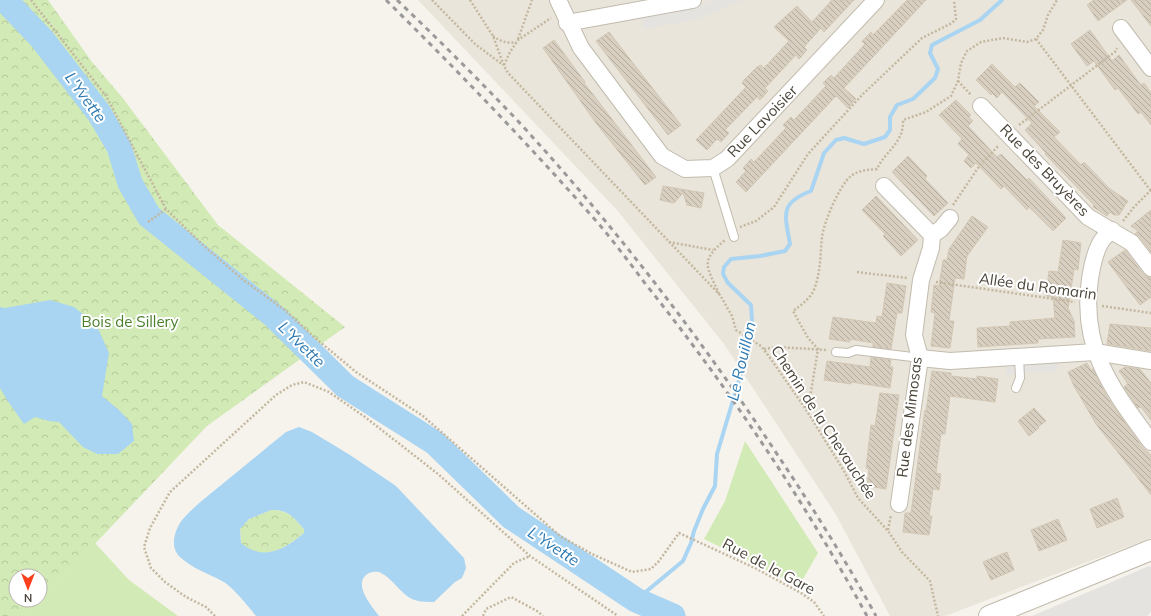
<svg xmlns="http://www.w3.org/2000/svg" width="1151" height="616" viewBox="0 0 1151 616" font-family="Mulish,sans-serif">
<defs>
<pattern id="forest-crowns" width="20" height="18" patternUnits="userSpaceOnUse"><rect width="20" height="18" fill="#d2eab5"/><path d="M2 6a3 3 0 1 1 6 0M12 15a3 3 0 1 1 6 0" fill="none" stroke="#b6ca9c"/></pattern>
<pattern id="building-back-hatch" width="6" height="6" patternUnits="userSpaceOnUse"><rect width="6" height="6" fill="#d8cfc1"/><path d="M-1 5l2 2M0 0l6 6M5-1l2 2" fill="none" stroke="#b1aa9e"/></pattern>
</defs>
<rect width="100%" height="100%" fill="#f6f3ec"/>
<path fill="#eae5da" d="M 418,0 L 1151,0 L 1151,538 L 945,616 L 890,616 L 835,513 L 724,344 L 617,210 Z"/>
<g fill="#d2eab5">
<path d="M 745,441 L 818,553 L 799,586 L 704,539 L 725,501 Z"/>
<path d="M 95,543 L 129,580 L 178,616 L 21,616 L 51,590 Z"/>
</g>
<g fill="url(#forest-crowns)">
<path d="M 0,0 L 48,0 L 92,62 L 122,97 L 218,225 L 345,327 L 207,426 L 51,590 L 40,600 L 40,576 L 16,576 L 16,600 L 40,600 L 21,616 L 0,616 Z"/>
<path d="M 271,510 C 288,510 293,517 304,529 L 304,533 C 285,549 265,562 241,544 L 240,529 L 249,519 Z"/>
</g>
<g fill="#e5e3e0">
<path d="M 715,0 L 744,0 L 696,20 L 643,29 L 641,18 L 693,8 Z"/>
<path d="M 1058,361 L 1058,371 L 1006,375 L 1005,364 Z"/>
<path d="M 1149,566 L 1151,567 L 1151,611 L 1148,616 L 1032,616 Z"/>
</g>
<g fill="#a9d4f2" fill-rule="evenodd">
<path d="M 50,300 L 74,307 L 96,324 L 109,353 L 102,396 L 119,410 L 132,424 L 134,441 L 118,454 L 97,454 L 83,447 L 59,422 L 49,421 L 35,417 L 24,424 L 7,400 L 0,388 L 0,307 L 5,308 Z"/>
<path d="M 299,427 L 312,432 L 350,455 L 396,486 L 464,558 L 466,568 L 462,578 L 455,582 L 434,602 C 426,602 419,602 412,599 C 400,593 393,579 381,573 C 378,571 373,572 369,573 C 351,583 372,606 379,616 L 256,616 C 249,607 232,586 222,581 C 209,574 190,567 180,557 C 170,548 174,533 180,523 C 187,512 209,495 220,486 C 242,468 264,450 286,432 ZM 271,510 C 288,509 293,517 304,529 L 304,533 C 285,549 264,562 241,543 L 240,529 L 249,519 Z"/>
</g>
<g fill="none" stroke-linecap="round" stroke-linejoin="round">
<path stroke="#a9d4f2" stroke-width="4" d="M 636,600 L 683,561 L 691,543 L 694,531 L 703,509 L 715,486 L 717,454 L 742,370 L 745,338 L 752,321 L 751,305 L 728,283 L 723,274 L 724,267 L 731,259 L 760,256 L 785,251 L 790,244 C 785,215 779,203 811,191 L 824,153 L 836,140 L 844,138 L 864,144 L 885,137 L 890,130 L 890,117 L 897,105 L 913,99 L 935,78 L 938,69 L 930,53 L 932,45 L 980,20 L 1002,0"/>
<path stroke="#a9d4f2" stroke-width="25" d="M 5,0 L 42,39 L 99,113 L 119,147 L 130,183 L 149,216 L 274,316 L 345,386 L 435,443 L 511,517 L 636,600 L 673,616"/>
</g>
<g fill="url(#building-back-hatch)" stroke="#d3c7b4">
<path d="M 832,0 L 854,0 L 824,32 L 821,28 L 804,47 L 807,50 L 799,59 L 796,55 L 765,88 L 768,91 L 760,100 L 757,97 L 725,130 L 729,133 L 721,142 L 717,139 L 707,150 L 696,140 L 746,87 L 742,83 L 745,79 L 757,67 L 761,65 L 764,68 L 789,41 L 774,27 L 797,6 L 812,22 Z"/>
<path d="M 907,0 L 926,0 L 844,88 L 856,99 L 848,108 L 836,96 L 746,192 L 736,182 L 746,171 L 743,168 L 751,159 L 754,162 L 786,128 L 783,125 L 791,117 L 794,120 L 826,86 L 823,83 L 831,75 L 834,78 L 865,44 L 862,41 L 871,32 L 873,35 Z"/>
<path d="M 1094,0 L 1127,0 L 1098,21 L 1087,5 Z"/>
<path d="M 1131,0 L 1151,0 L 1151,26 Z"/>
<path d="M 1090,30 L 1112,61 L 1119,55 L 1137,80 L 1141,85 L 1144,83 L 1151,93 L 1151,125 L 1141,112 L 1138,114 L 1118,88 L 1115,90 L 1094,61 L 1087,66 L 1071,44 Z"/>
<path d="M 609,32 L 681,125 L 668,135 L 596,41 Z"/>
<path d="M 554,40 L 585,82 L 584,83 L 592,93 L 656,177 L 645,185 L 596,123 L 543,48 Z"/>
<path d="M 992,64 L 1015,87 L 1020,83 L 1039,102 L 1034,106 L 1060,132 L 1054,137 L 1081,165 L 1084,162 L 1110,189 L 1128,201 L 1119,215 L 1114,215 L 1110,212 L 1107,216 L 1093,207 L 1094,205 L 1045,154 L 1046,153 L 1025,130 L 1032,123 L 1002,92 L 997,98 L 992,93 L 991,95 L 976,80 Z"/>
<path d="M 956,100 L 971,115 L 969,117 L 973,121 L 968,126 L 997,157 L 1001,154 L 1027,180 L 1029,178 L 1066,218 L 1053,231 L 1029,207 L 1027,210 L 1004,186 L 1001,189 L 976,163 L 971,168 L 964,161 L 969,155 L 958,144 L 962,139 L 939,115 Z"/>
<path d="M 908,156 L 927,176 L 925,179 L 948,203 L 934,216 L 892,172 Z"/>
<path d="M 663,186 L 704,193 L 701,208 L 687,205 L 683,193 L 674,203 L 660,200 Z"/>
<path d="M 876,196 L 918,240 L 901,256 L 883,236 L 885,234 L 862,210 Z"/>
<path d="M 1151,210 L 1151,252 L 1140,237 L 1135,234 L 1138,231 L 1131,226 Z"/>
<path d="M 972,216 L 988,227 L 967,256 L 964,279 L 955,278 L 949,321 L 954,321 L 950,348 L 931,346 L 935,313 L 931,312 L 934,285 L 939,286 L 943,260 L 947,260 L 949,249 Z"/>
<path d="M 1063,240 L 1081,243 L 1078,270 L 1074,269 L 1068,310 L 1069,310 L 1074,321 L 1075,337 L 1038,339 L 1038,343 L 978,347 L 977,328 L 1010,326 L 1010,322 L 1055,318 L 1053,297 L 1046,296 L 1049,271 L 1058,272 Z"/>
<path d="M 1125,250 L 1143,274 L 1147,277 L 1151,277 L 1151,297 L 1140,305 L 1108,262 Z"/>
<path d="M 887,283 L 906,286 L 902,313 L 897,313 L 891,349 L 873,347 L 873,343 L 850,339 L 850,342 L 829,339 L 833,317 L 876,323 L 877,316 L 882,317 Z"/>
<path d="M 1110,324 L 1151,328 L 1151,351 L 1107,344 Z"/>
<path d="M 871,357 L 891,360 L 890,367 L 893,367 L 890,388 L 851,382 L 851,384 L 824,380 L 827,361 L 870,367 Z"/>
<path d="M 1087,363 L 1091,370 L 1093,369 L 1107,397 L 1143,448 L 1151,455 L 1151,495 L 1096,424 L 1074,386 L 1068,372 Z"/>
<path d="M 1125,367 L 1140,369 L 1151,383 L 1151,420 L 1141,407 L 1138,408 L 1124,387 L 1128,384 L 1119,371 Z"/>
<path d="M 932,371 L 951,373 L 951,376 L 977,379 L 977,376 L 998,379 L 995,402 L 950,396 L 945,434 L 941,434 L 936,473 L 941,474 L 939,490 L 933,489 L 929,516 L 932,516 L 929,535 L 903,532 L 905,513 L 911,513 L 924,416 L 925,410 L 926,411 Z"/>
<path d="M 880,393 L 899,395 L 886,489 L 867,486 L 869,469 L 866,468 L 871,425 L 875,426 Z"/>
<path d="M 1034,408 L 1046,421 L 1038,427 L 1039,428 L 1029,436 L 1018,421 Z"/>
<path d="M 1117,498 L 1124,517 L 1097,528 L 1090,509 Z"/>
<path d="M 1058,519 L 1067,540 L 1039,551 L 1031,530 Z"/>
<path d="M 1007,552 L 1014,570 L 991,580 L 983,562 Z"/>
</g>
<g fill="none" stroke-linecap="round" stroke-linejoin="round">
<g stroke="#c2bbae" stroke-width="10">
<g id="service">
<path d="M 713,168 L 734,237"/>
<path d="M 836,352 L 848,353 L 856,350 L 920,358"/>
<path d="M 1016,388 L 1020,378 L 1019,357"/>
</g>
</g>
<g stroke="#c2bbae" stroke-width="18">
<g id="minor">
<path d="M 558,0 L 581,48 L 662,156 L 685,169 L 713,168 L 727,159 L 876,0"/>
<path d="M 567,23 L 693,0"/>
<path d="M 1121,28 L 1151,68"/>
<path d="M 981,106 L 1088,217 L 1132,243 L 1151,268"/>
<path d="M 884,186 L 932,235 L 931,248 L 921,280 L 914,335 L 920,358 L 899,504"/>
<path d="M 1112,230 C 1109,233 1105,236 1103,239 C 1095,249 1092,266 1090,279 C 1080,349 1112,389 1151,442"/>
<path d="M 932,235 L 941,229 L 950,218"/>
<path d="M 920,358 L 950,361 L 1095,352 L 1151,361"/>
</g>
</g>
<g stroke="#c2bbae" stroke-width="22">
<path id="tertiary" d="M 989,616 L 1151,550"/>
</g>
<g stroke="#c4b79f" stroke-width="2.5" stroke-dasharray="2 2" stroke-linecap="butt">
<path d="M 31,0 L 106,96 L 166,209 L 203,245 L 242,279 L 286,311 L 314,337 L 356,372 L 423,416 L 560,536 L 592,554 L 632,572 L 651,569 L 659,561 L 679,533 L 757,569 L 801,593 L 814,602 L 824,616"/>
<path d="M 432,0 L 475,44 L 503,65"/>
<path d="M 470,0 L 493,36 L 504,66 L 508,73 L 720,295 L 732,316 L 736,330 L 761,346 L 768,355 L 805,408 L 844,471 L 858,498 L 888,531 L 902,552 L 930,581 L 938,616"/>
<path d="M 493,36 C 500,41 507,44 516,42"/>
<path d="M 518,39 L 532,0"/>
<path d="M 1036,39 L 1151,191"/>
<path d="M 504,65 L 510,52 L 518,40 L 551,18"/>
<path d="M 958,81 L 971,95"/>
<path d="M 1019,125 L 1116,51 L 1117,48"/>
<path d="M 953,205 L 978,168 L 999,145"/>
<path d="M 1123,221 L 1134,207 L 1151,190"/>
<path d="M 148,222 L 166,209"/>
<path d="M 740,227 L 756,221 L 774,207 L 808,154 L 862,95 L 922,38 L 952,23 L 956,19 L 954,0"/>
<path d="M 669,242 L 713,250"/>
<path d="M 857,272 L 907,278"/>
<path d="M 936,282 L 1075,302"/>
<path d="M 719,294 C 707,266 699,262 725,240"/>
<path d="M 1102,306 L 1151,313"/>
<path d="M 764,349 L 777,347 L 827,350"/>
<path d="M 805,408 L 810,398 L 818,349 L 808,338 L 793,311 C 800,306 808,300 813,292 C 821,274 820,256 822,237 C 824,222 839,186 851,176 C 859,170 868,170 877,169 C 886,150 904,143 903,120 L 926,112 L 951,96 L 958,81 L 961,63 L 967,51 L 981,42 L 1003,38 L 1027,42 L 1036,39 L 1043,30 L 1048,15 L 1057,0"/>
<path d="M 888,530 L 891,515"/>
<path d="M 215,616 L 206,607 L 186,597 L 165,582 L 151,568 L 144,547 L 150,528 L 170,492 L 276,395 L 292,385 L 304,382 L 329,392 L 365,417 L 438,474 L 530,556 L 618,616"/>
<path d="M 462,616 L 514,563 L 530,556"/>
<path d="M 483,616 L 486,609 L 511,597 L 537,611 L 543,616"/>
</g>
<use href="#service" stroke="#fff" stroke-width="8"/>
<use href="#minor" stroke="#fff" stroke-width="16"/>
<use href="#tertiary" stroke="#fff" stroke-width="20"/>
<g stroke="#9a9a9a" stroke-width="3" stroke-dasharray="5 5" stroke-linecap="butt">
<path d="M 386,0 C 459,72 530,146 598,223 C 614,242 629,262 644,282 C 728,387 803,499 867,616"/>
<path d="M 397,0 C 438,39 478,79 517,120 C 612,223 698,334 775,451 C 811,505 845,559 876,616"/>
</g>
</g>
<g text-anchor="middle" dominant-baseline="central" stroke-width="4" stroke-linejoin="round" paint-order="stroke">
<g font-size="15" fill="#4b4439" stroke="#fff">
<text transform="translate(762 121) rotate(-46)">Rue Lavoisier</text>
<text transform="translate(1045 170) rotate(46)">Rue des Bruyères</text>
<text transform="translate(1038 286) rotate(8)">Allée du Romarin</text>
<text transform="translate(909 417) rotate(-83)">Rue des Mimosas</text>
<text transform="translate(824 422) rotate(57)">Chemin de la Chevauchée</text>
<text transform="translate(769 566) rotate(28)">Rue de la Gare</text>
</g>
<g font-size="15" fill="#4a7f2a" stroke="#fff">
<text x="130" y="321">Bois de Sillery</text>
</g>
<g font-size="16" font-style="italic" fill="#2e7ab2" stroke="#fff">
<text transform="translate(86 97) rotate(54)">L'Yvette</text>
<text transform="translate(302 344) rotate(44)">L'Yvette</text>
<text transform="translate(741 361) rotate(-77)">Le Rouillon</text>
<text transform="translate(554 546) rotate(33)">L'Yvette</text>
</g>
</g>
<g transform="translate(28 588) rotate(180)"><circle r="19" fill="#ffffff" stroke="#b7b4b0"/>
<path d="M0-3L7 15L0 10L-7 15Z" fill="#fc3f1d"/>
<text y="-6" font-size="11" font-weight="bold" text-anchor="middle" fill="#4b4439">N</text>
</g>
</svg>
